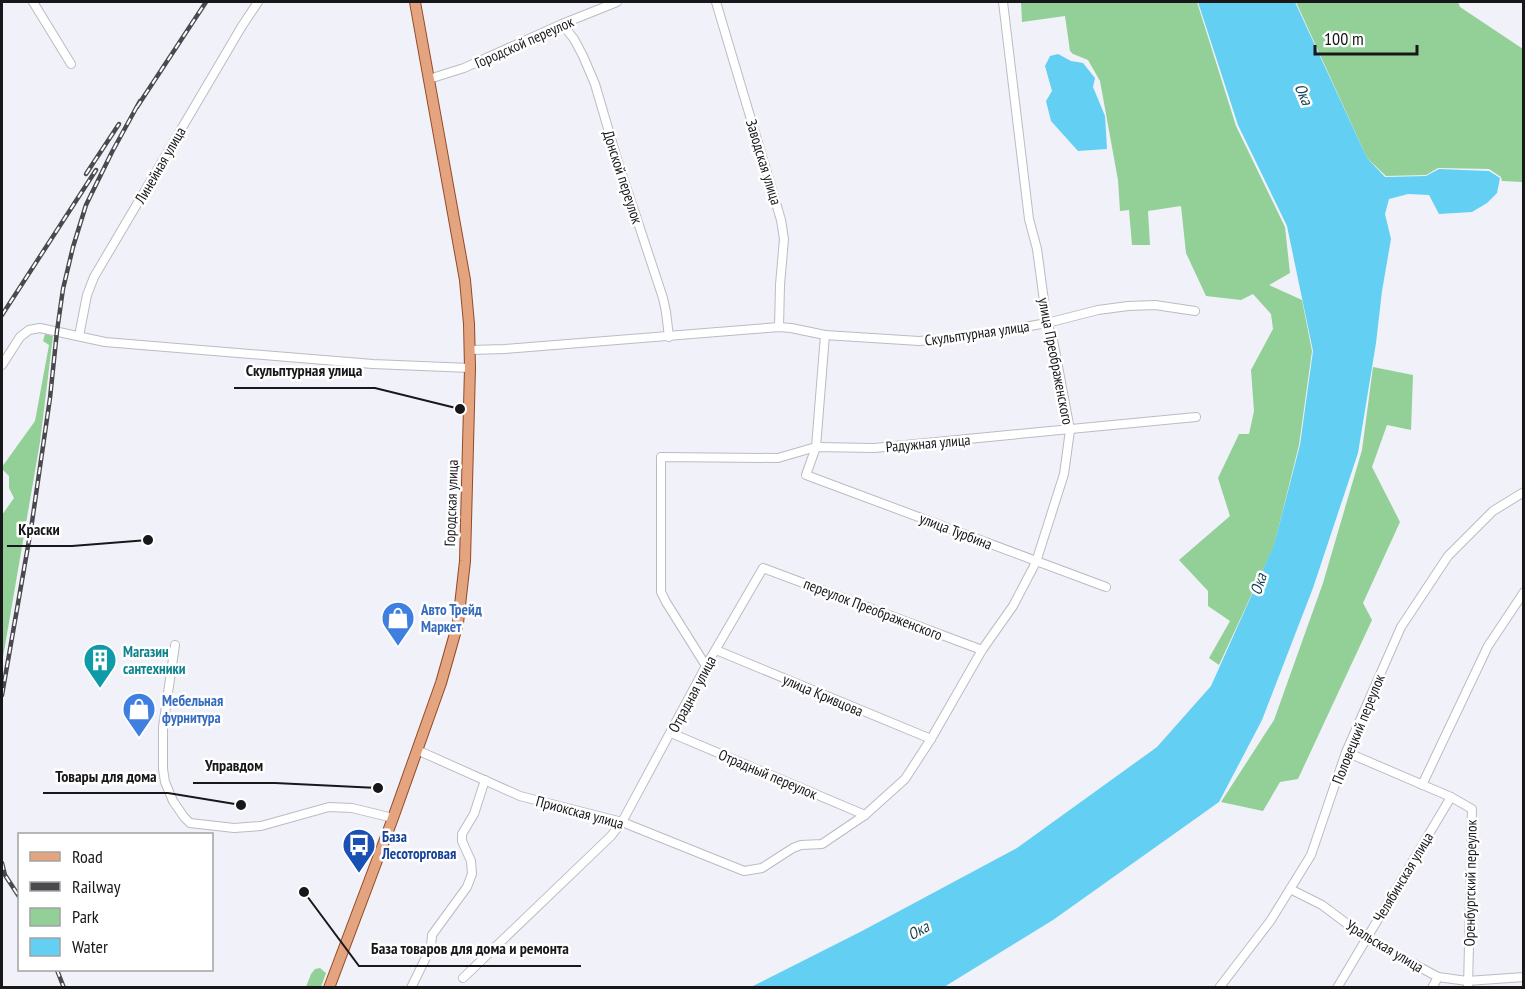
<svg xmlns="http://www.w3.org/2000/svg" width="1525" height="989" viewBox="0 0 1525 989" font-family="'PT Sans Narrow',sans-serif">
<rect width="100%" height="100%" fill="#f1f1f9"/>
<g fill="#92d097">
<path d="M 1021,2 L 1197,2 L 1236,126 L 1285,227 L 1290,273 L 1269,285 L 1302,300 L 1312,351 L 1299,445 L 1274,546 L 1219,665 L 1209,658 L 1230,621 L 1208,606 L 1208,591 L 1179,560 L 1230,516 L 1218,478 L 1239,434 L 1249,434 L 1254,411 L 1251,370 L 1273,329 L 1271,314 L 1253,294 L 1241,300 L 1206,296 L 1186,253 L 1181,206 L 1148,211 L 1150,245 L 1132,245 L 1129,210 L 1120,211 L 1118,180 L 1100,81 L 1088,60 L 1073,54 L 1070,51 L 1065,16 L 1022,22 Z"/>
<path d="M 1296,2 L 1458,2 L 1460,7 L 1523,49 L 1523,182 L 1502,181 L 1501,177 L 1489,169 L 1438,168 L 1426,175 L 1386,176 L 1367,158 Z"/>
<path d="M 45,334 L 53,336 L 40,442 L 2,663 L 2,515 L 14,498 L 9,488 L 9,476 L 2,469 L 2,467 L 35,421 L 49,345 L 43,341 Z"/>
<path d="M 1373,367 L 1413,375 L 1411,430 L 1387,425 L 1372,467 L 1400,522 L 1363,603 L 1372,620 L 1298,779 L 1280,782 L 1263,811 L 1221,802 L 1274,720 L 1323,583 L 1362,450 Z"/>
<path d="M 320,968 L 326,973 L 321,987 L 306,987 L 311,974 L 315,969 Z"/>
</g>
<g fill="#62cff3">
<path d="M 1198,2 L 1295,2 L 1367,158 L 1385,177 L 1426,176 L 1439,169 L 1489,171 L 1500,178 L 1497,193 L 1487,203 L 1472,212 L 1439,214 L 1429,195 L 1408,194 L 1389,199 L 1385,214 L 1391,239 L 1382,291 L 1376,343 L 1358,453 L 1313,588 L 1262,720 L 1219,802 L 1053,920 L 944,987 L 751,987 L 862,931 L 1017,848 L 1157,747 L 1211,686 L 1274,545 L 1300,445 L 1313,351 L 1287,226 L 1238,125 Z"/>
<path d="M 1058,54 L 1071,61 L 1083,63 L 1095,78 L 1093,87 L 1105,116 L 1107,149 L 1078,151 L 1051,121 L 1046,101 L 1052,91 L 1045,66 L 1050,56 Z"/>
</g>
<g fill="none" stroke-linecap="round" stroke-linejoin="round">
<g stroke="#bbbbc3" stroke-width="10">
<g id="minor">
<path d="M 33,2 L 71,64"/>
<path d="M 716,2 L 781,220 L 784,239 L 780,285 L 779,327"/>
<path d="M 562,24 L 574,39 L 583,56 L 595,84 L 617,159 L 663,298 L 666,312 L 669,337"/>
<path d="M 429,79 L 464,68 L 562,24 L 617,2"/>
<path d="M 825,335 L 816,447 L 806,475 L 1106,587"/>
<path d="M 79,336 L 87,295 L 94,277 L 242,26 L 258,2"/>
<path d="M 470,350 L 505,349 L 779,327 L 791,328 L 825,335 L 919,341 L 973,336 L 1047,323 L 1098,310 L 1128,306 L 1155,305 L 1195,311"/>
<path d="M 2,365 L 20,337 L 29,330 L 40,328 L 105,342 L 373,364 L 470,368"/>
<path d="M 175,645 L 163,727 L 163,769 L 165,782 L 173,801 L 184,817 L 190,823 L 234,828 L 261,826 L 329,807 L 352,808 L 393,818"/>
<path d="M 716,650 L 931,739"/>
<path d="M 706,666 L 666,602 L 661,592 L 661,457 L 778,458 L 816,447 L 874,448 L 1196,417"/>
<path d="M 671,733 L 865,815"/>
<path d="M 417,750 L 520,796 L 622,822 L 744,871 L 762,868 L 793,848 L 801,845 L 822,844 L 865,815 L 905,779 L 931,739 L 982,650 L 1013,606 L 1036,562 L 1064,474 L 1070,430 L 1053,340 L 1047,323 L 1037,249 L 1029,219 L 1003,2"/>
<path d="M 1346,752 L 1451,797 L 1472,809 L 1468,988"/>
<path d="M 1422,785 L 1488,646 L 1524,592"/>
<path d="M 1290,889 L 1322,905 L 1366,938 L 1438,977 L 1467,981 L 1524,977"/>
<path d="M 463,978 L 611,836 L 622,822 L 706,666 L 763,568 L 982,650"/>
<path d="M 411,988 L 431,947 L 432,935 L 467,887 L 472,874 L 471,861 L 462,841 L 462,834 L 474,814 L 485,780"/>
<path d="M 1219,988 L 1271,920 L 1311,855 L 1346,752 L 1401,627 L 1448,556 L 1493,511 L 1524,492"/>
<path d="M 1337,988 L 1451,797"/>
<path d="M 1432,988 L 1438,977"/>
</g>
</g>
<g stroke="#924b25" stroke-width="12">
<path id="major" d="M 329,988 L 393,818 L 441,683 L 458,623 L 465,561 L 470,368 L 469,324 L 465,280 L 415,2"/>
</g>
<use href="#minor" stroke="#fff" stroke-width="8"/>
<use href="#major" stroke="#e5a480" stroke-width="10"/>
<g stroke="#4a4a4e" stroke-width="4.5">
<g id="rail">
<path d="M 137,107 L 206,2"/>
<path d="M 86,174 L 119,124"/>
<path d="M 2,315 L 96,170"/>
<path d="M 2,695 L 31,529 L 50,398 L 57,331 L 63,289 L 73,247 L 86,205 L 112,152 L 140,101"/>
<path d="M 2,863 L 5,875 L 20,898"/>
<path d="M 57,970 L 64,988"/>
</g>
</g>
<use href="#rail" stroke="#fff" stroke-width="2" stroke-dasharray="7" stroke-linecap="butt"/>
</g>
<defs>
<g id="shop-pin" transform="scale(1.725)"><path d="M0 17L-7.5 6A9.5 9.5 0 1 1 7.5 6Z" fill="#3f7fe0" stroke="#fff"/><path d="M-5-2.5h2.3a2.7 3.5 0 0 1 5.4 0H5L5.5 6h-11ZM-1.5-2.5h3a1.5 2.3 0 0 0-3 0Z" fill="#fff"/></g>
<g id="building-pin" transform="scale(1.725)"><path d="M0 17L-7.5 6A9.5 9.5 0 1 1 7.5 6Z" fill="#0f9aa8" stroke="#fff"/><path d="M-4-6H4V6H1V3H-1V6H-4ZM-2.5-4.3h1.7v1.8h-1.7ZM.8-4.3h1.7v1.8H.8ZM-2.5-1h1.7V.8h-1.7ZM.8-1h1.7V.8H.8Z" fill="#fff"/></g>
<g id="bus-pin" transform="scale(1.725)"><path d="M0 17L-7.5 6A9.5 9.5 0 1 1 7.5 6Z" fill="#1a4fb4" stroke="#fff"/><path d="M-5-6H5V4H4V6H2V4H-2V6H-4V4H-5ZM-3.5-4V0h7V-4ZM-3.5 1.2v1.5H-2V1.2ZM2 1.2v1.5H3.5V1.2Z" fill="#fff"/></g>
</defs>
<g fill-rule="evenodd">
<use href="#shop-pin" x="398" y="618"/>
<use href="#building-pin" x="100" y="660"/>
<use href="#shop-pin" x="139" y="709"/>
<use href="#bus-pin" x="359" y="845"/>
</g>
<g text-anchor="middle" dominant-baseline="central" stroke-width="5" stroke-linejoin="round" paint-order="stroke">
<g font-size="15" fill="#18181b" stroke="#fff">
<text transform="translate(524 42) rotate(-24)">Городской переулок</text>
<text transform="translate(764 162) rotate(73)">Заводская улица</text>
<text transform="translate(160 165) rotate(-60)">Линейная улица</text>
<text transform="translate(623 177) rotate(72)">Донской переулок</text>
<text transform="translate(977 333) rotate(-8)">Скульптурная улица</text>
<text transform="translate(1056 361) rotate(79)">улица Преображенского</text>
<text transform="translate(928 443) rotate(-5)">Радужная улица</text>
<text transform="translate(451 503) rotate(-88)">Городская улица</text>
<text transform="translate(956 531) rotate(21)">улица Турбина</text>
<text transform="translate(873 609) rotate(21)">переулок Преображенского</text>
<text transform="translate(692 694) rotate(-62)">Отрадная улица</text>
<text transform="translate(823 695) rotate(23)">улица Кривцова</text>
<text transform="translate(1358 729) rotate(-68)">Половецкий переулок</text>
<text transform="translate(768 774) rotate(23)">Отрадный переулок</text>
<text transform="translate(580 812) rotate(15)">Приокская улица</text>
<text transform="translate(1403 877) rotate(-59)">Челябинская улица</text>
<text transform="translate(1470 883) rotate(-89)">Оренбургский переулок</text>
<text transform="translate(1385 946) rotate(31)">Уральская улица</text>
</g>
<g font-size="15" font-weight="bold" fill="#366cbe" stroke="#fff" text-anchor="start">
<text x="421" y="609">Авто Трейд<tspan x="421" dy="17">Маркет</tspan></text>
<text x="162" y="700">Мебельная<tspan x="162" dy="17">фурнитура</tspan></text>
</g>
<g font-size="15" font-weight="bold" fill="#0d838f" stroke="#fff" text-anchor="start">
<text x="123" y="651">Магазин<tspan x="123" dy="17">сантехники</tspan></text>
</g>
<g font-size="15" font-weight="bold" fill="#164399" stroke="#fff" text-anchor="start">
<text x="382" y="836">База<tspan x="382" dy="17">Лесоторговая</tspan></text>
</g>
<g font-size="16" font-style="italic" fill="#154554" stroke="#fff">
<text transform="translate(1304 94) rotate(67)">Ока</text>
<text transform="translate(1258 584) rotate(-73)">Ока</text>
<text transform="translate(918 930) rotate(-29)">Ока</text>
</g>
</g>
<path fill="none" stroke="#18181b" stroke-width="2" d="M460 409L375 388H234M148 540L72 546H7M378 788L275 783H193M241 805L168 793H43M304 892L359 966H581"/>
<g fill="#18181b" stroke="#fff" stroke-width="2">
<circle cx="460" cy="409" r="6"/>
<circle cx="148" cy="540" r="6"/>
<circle cx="378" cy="788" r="6"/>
<circle cx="241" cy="805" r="6"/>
<circle cx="304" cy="892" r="6"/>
</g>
<g font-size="16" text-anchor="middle" font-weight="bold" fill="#18181b" stroke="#fff" stroke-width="5" stroke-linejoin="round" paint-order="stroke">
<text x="304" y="376">Скульптурная улица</text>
<text x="39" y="535">Краски</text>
<text x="234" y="771">Управдом</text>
<text x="106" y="782">Товары для дома</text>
<text x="470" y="954">База товаров для дома и ремонта</text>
</g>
<rect width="1525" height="989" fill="none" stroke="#18181b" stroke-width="6"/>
<rect x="18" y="833" width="195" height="138" fill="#ffffff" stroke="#a3a3a4" stroke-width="1.5"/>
<rect x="30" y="852" width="30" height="9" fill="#e5a480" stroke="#a3a3a4" stroke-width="1.5"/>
<text x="72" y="863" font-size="18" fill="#18181b">Road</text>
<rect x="30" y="882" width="30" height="9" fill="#4a4a4e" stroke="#a3a3a4" stroke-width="1.5"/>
<text x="72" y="893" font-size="18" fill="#18181b">Railway</text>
<rect x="30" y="908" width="30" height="18" fill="#92d097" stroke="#a3a3a4" stroke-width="1.5"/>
<text x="72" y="923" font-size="18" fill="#18181b">Park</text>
<rect x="30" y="938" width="30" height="18" fill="#62cff3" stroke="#a3a3a4" stroke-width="1.5"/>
<text x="72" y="953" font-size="18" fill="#18181b">Water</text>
<path d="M1315 45v9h102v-9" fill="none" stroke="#18181b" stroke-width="3"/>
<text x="1324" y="45" font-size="18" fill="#18181b" stroke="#ffffff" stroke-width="4.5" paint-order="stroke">100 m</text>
</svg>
